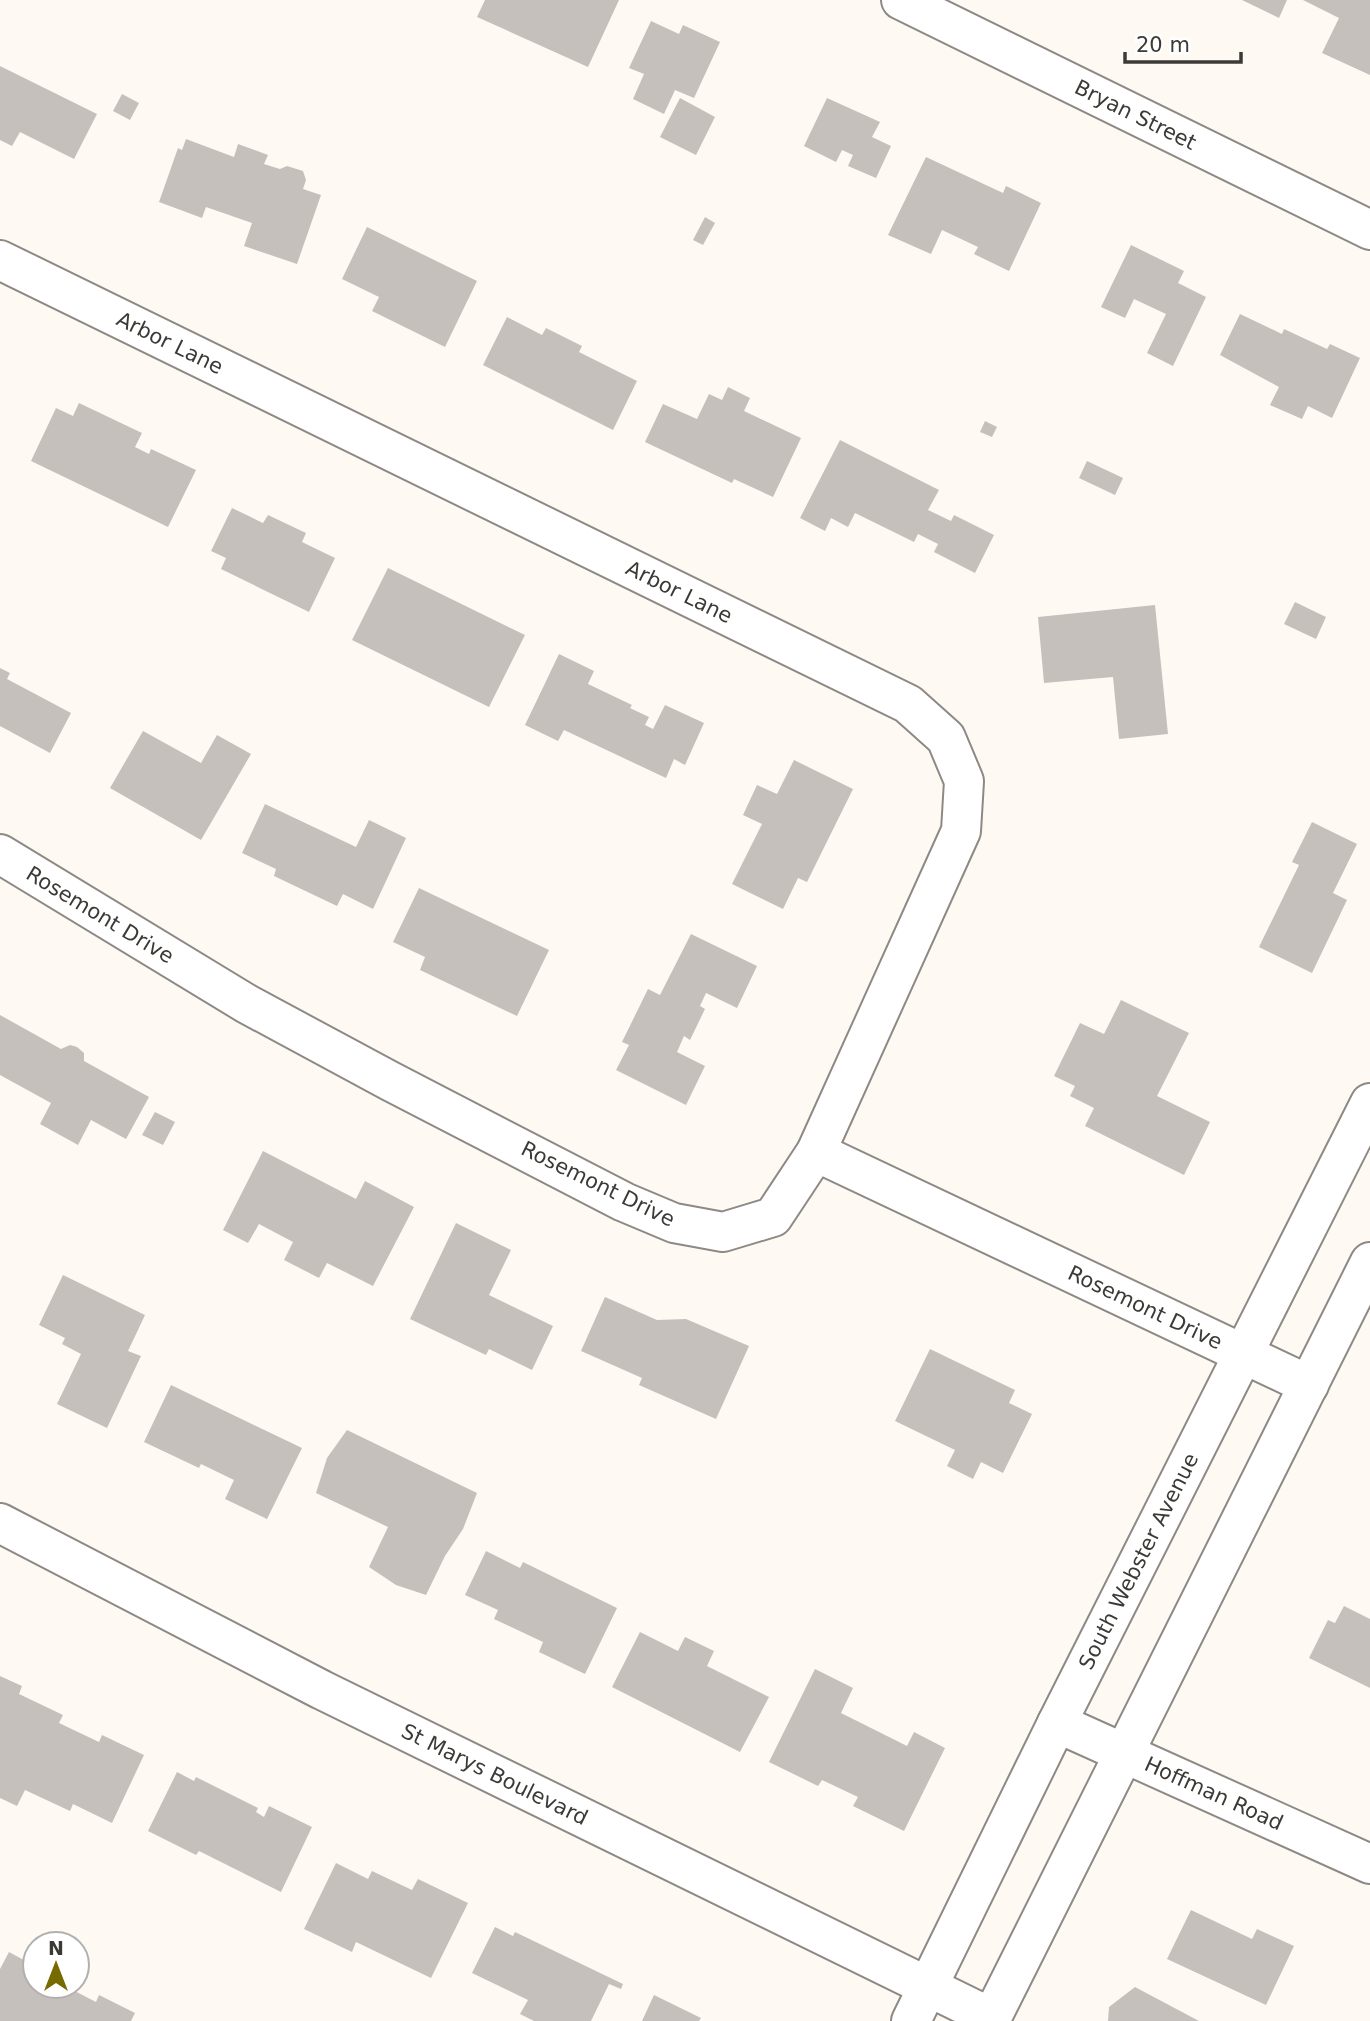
<svg xmlns="http://www.w3.org/2000/svg" width="1370" height="2021" viewBox="0 0 1370 2021" font-family="'DejaVu Sans',sans-serif">
<rect width="100%" height="100%" fill="#fff9f4"/>
<g fill="#c5c0bb">
<path d="M 485,0 L 619,0 L 588,67 L 477,17 Z"/>
<path d="M 1242,0 L 1287,0 L 1279,18 Z"/>
<path d="M 1303,0 L 1370,0 L 1370,75 L 1322,53 L 1339,18 Z"/>
<path d="M 651,21 L 679,34 L 683,25 L 720,42 L 694,98 L 675,90 L 664,114 L 633,99 L 644,74 L 629,68 Z"/>
<path d="M 0,66 L 97,114 L 74,159 L 20,132 L 12,146 L 0,140 Z"/>
<path d="M 122,94 L 139,103 L 130,120 L 113,111 Z"/>
<path d="M 680,98 L 715,117 L 696,155 L 660,137 Z"/>
<path d="M 827,98 L 880,122 L 872,137 L 891,146 L 876,178 L 848,166 L 853,155 L 842,150 L 836,162 L 804,146 Z"/>
<path d="M 186,139 L 234,157 L 238,144 L 268,155 L 264,164 L 280,169 L 287,166 L 303,171 L 306,180 L 303,189 L 321,195 L 297,264 L 244,246 L 252,223 L 206,207 L 202,218 L 159,202 L 178,148 L 182,150 Z"/>
<path d="M 926,157 L 1003,193 L 1006,186 L 1041,203 L 1009,271 L 974,254 L 978,247 L 942,230 L 931,254 L 888,235 Z"/>
<path d="M 705,217 L 715,223 L 703,245 L 693,240 Z"/>
<path d="M 367,227 L 477,281 L 445,347 L 372,311 L 379,297 L 342,279 Z"/>
<path d="M 1131,245 L 1184,271 L 1178,283 L 1206,297 L 1173,366 L 1147,353 L 1166,314 L 1134,299 L 1125,318 L 1101,307 Z"/>
<path d="M 1240,314 L 1282,334 L 1284,329 L 1327,349 L 1330,344 L 1360,358 L 1332,418 L 1308,406 L 1302,419 L 1270,405 L 1279,387 L 1220,355 Z"/>
<path d="M 507,317 L 542,335 L 546,328 L 582,346 L 579,352 L 637,381 L 613,430 L 483,365 Z"/>
<path d="M 728,387 L 750,398 L 744,411 L 801,438 L 773,497 L 734,479 L 732,483 L 645,442 L 663,404 L 697,419 L 709,394 L 722,400 Z"/>
<path d="M 79,403 L 142,433 L 135,447 L 149,454 L 151,449 L 196,470 L 168,527 L 31,461 L 56,408 L 73,416 Z"/>
<path d="M 985,421 L 997,427 L 992,437 L 980,432 Z"/>
<path d="M 840,440 L 939,490 L 928,510 L 951,521 L 954,515 L 994,535 L 975,573 L 934,552 L 938,544 L 918,534 L 914,542 L 855,513 L 848,527 L 831,518 L 825,531 L 800,518 Z"/>
<path d="M 1087,461 L 1123,478 L 1115,495 L 1079,478 Z"/>
<path d="M 232,508 L 263,523 L 268,515 L 306,533 L 302,542 L 335,558 L 309,612 L 221,569 L 226,558 L 211,551 Z"/>
<path d="M 388,568 L 525,635 L 489,707 L 352,640 Z"/>
<path d="M 1295,602 L 1326,617 L 1316,639 L 1284,624 Z"/>
<path d="M 1155,605 L 1168,734 L 1119,739 L 1113,677 L 1044,683 L 1038,617 Z"/>
<path d="M 559,654 L 594,671 L 588,684 L 632,705 L 630,708 L 649,717 L 645,725 L 653,729 L 665,705 L 704,723 L 685,765 L 674,759 L 666,778 L 564,730 L 558,741 L 525,725 Z"/>
<path d="M 0,668 L 10,673 L 7,679 L 71,713 L 50,753 L 0,726 Z"/>
<path d="M 143,731 L 201,763 L 217,735 L 251,754 L 201,840 L 110,788 Z"/>
<path d="M 794,760 L 853,789 L 807,882 L 798,878 L 783,909 L 732,884 L 762,824 L 743,815 L 757,785 L 777,794 Z"/>
<path d="M 265,804 L 356,847 L 369,820 L 406,838 L 373,909 L 343,894 L 337,906 L 274,876 L 276,869 L 242,853 Z"/>
<path d="M 1312,822 L 1357,844 L 1333,893 L 1347,900 L 1312,973 L 1259,947 L 1299,865 L 1292,862 Z"/>
<path d="M 419,888 L 549,950 L 517,1016 L 420,970 L 425,957 L 393,942 Z"/>
<path d="M 691,934 L 757,966 L 737,1008 L 706,993 L 700,1006 L 705,1009 L 690,1040 L 684,1036 L 677,1052 L 705,1066 L 686,1105 L 616,1070 L 629,1045 L 622,1042 L 648,989 L 660,995 Z"/>
<path d="M 1121,1000 L 1189,1033 L 1157,1096 L 1210,1122 L 1184,1175 L 1085,1126 L 1094,1108 L 1070,1096 L 1075,1086 L 1054,1076 L 1080,1023 L 1104,1034 Z"/>
<path d="M 0,1015 L 61,1049 L 70,1045 L 77,1047 L 84,1053 L 84,1061 L 149,1097 L 126,1139 L 91,1120 L 78,1145 L 40,1124 L 51,1103 L 0,1075 Z"/>
<path d="M 155,1112 L 175,1122 L 163,1145 L 142,1135 Z"/>
<path d="M 263,1151 L 356,1199 L 365,1181 L 414,1207 L 373,1286 L 327,1263 L 319,1278 L 284,1260 L 293,1242 L 259,1224 L 248,1243 L 223,1230 Z"/>
<path d="M 456,1223 L 511,1250 L 489,1295 L 553,1326 L 532,1370 L 489,1349 L 486,1355 L 410,1319 Z"/>
<path d="M 63,1275 L 145,1315 L 128,1351 L 141,1356 L 107,1428 L 57,1404 L 81,1354 L 62,1344 L 65,1338 L 39,1325 Z"/>
<path d="M 605,1297 L 657,1320 L 686,1319 L 749,1346 L 716,1419 L 639,1385 L 642,1378 L 581,1351 Z"/>
<path d="M 930,1349 L 1015,1390 L 1009,1403 L 1032,1414 L 1003,1473 L 981,1462 L 973,1479 L 947,1466 L 955,1450 L 895,1421 Z"/>
<path d="M 171,1385 L 302,1448 L 267,1519 L 225,1499 L 234,1480 L 201,1464 L 199,1468 L 144,1442 Z"/>
<path d="M 347,1430 L 477,1493 L 463,1529 L 445,1556 L 426,1595 L 396,1585 L 369,1567 L 388,1527 L 316,1493 L 327,1458 Z"/>
<path d="M 486,1551 L 520,1568 L 523,1562 L 617,1608 L 585,1674 L 539,1652 L 543,1642 L 494,1619 L 498,1610 L 465,1595 Z"/>
<path d="M 1344,1606 L 1370,1619 L 1370,1688 L 1309,1658 L 1328,1620 L 1335,1623 Z"/>
<path d="M 640,1632 L 678,1651 L 685,1637 L 714,1651 L 707,1666 L 769,1697 L 740,1752 L 612,1687 Z"/>
<path d="M 815,1669 L 853,1688 L 841,1713 L 907,1746 L 914,1732 L 945,1748 L 904,1831 L 853,1806 L 858,1797 L 822,1780 L 818,1786 L 769,1762 Z"/>
<path d="M 0,1676 L 22,1686 L 19,1694 L 63,1715 L 59,1723 L 99,1742 L 102,1735 L 144,1755 L 112,1823 L 73,1804 L 70,1811 L 25,1790 L 17,1806 L 0,1798 Z"/>
<path d="M 177,1772 L 194,1781 L 196,1777 L 258,1808 L 256,1812 L 264,1817 L 269,1806 L 312,1827 L 281,1892 L 199,1851 L 196,1855 L 148,1831 Z"/>
<path d="M 336,1863 L 368,1879 L 372,1871 L 412,1890 L 418,1879 L 468,1903 L 431,1978 L 356,1942 L 352,1952 L 304,1929 Z"/>
<path d="M 1191,1910 L 1252,1939 L 1257,1929 L 1294,1946 L 1266,2005 L 1167,1959 Z"/>
<path d="M 495,1927 L 513,1936 L 515,1932 L 623,1984 L 621,1989 L 609,1984 L 591,2021 L 534,2021 L 520,2014 L 528,2000 L 472,1973 Z"/>
<path d="M 9,1952 L 35,1966 L 35,1986 L 65,1986 L 96,2002 L 99,1995 L 135,2013 L 131,2021 L 0,2021 L 0,1969 Z"/>
<path d="M 1135,1987 L 1199,2021 L 1108,2021 L 1109,2007 Z"/>
<path d="M 654,1995 L 701,2018 L 699,2021 L 642,2021 Z"/>
</g>
<g fill="none" stroke-linecap="round" stroke-linejoin="round">
<g stroke="#8e8984" stroke-width="42">
<g id="minor">
<path id="s1" d="M 901,0 L 1370,230"/>
<path id="s2" d="M 0,260 L 908,704 L 946,738 L 964,781 L 961,831 L 816,1152 L 773,1217 L 723,1232 L 674,1223 L 624,1202 L 390,1081 L 247,1004 L 0,854"/>
<path id="s3" d="M 816,1152 L 1309,1385"/>
<path id="s4" d="M 0,1523 L 322,1690 L 992,2018"/>
</g>
</g>
<g stroke="#8e8984" stroke-width="42">
<g id="tertiary">
<path id="s5" d="M 1057,1723 L 1370,1864"/>
</g>
</g>
<g stroke="#8e8984" stroke-width="42">
<g id="secondary">
<path id="s6" d="M 911,2021 L 1057,1723 L 1370,1103"/>
<path d="M 990,2021 L 1370,1262"/>
</g>
</g>
<use href="#minor" stroke="#fff" stroke-width="38"/>
<use href="#tertiary" stroke="#fff" stroke-width="38"/>
<use href="#secondary" stroke="#fff" stroke-width="38"/>
</g>
<g text-anchor="middle" dominant-baseline="central" stroke-width="6" stroke-linejoin="round" paint-order="stroke">
<g font-size="21" fill="#3c3a37" stroke="#fff">
<text stroke="none"><textPath href="#s1" startOffset="261">Bryan Street</textPath></text>
<text stroke="none"><textPath href="#s2" startOffset="189">Arbor Lane</textPath></text>
<text stroke="none"><textPath href="#s2" startOffset="756">Arbor Lane</textPath></text>
<text transform="translate(100 915) rotate(31)">Rosemont Drive</text>
<text transform="translate(598 1184) rotate(26)">Rosemont Drive</text>
<text stroke="none"><textPath href="#s3" startOffset="364">Rosemont Drive</textPath></text>
<text stroke="none"><textPath href="#s6" startOffset="513">South Webster Avenue</textPath></text>
<text stroke="none"><textPath href="#s4" startOffset="555">St Marys Boulevard</textPath></text>
<text stroke="none"><textPath href="#s5" startOffset="172">Hoffman Road</textPath></text>
</g>
</g>
<g transform="translate(56 1965)"><circle r="33" fill="#ffffff" stroke="#b1b0af" stroke-width="2"/>
<path d="M0-5L12 26L0 18L-12 26Z" fill="#766a01"/>
<text y="-10" font-size="19" font-weight="bold" text-anchor="middle" fill="#3c3a37">N</text>
</g>
<path d="M1125 52v10h116v-10" fill="none" stroke="#3c3a37" stroke-width="3.5"/>
<text x="1136" y="52" font-size="21" fill="#3c3a37" stroke="#ffffff" stroke-width="5" paint-order="stroke">20 m</text>
</svg>
